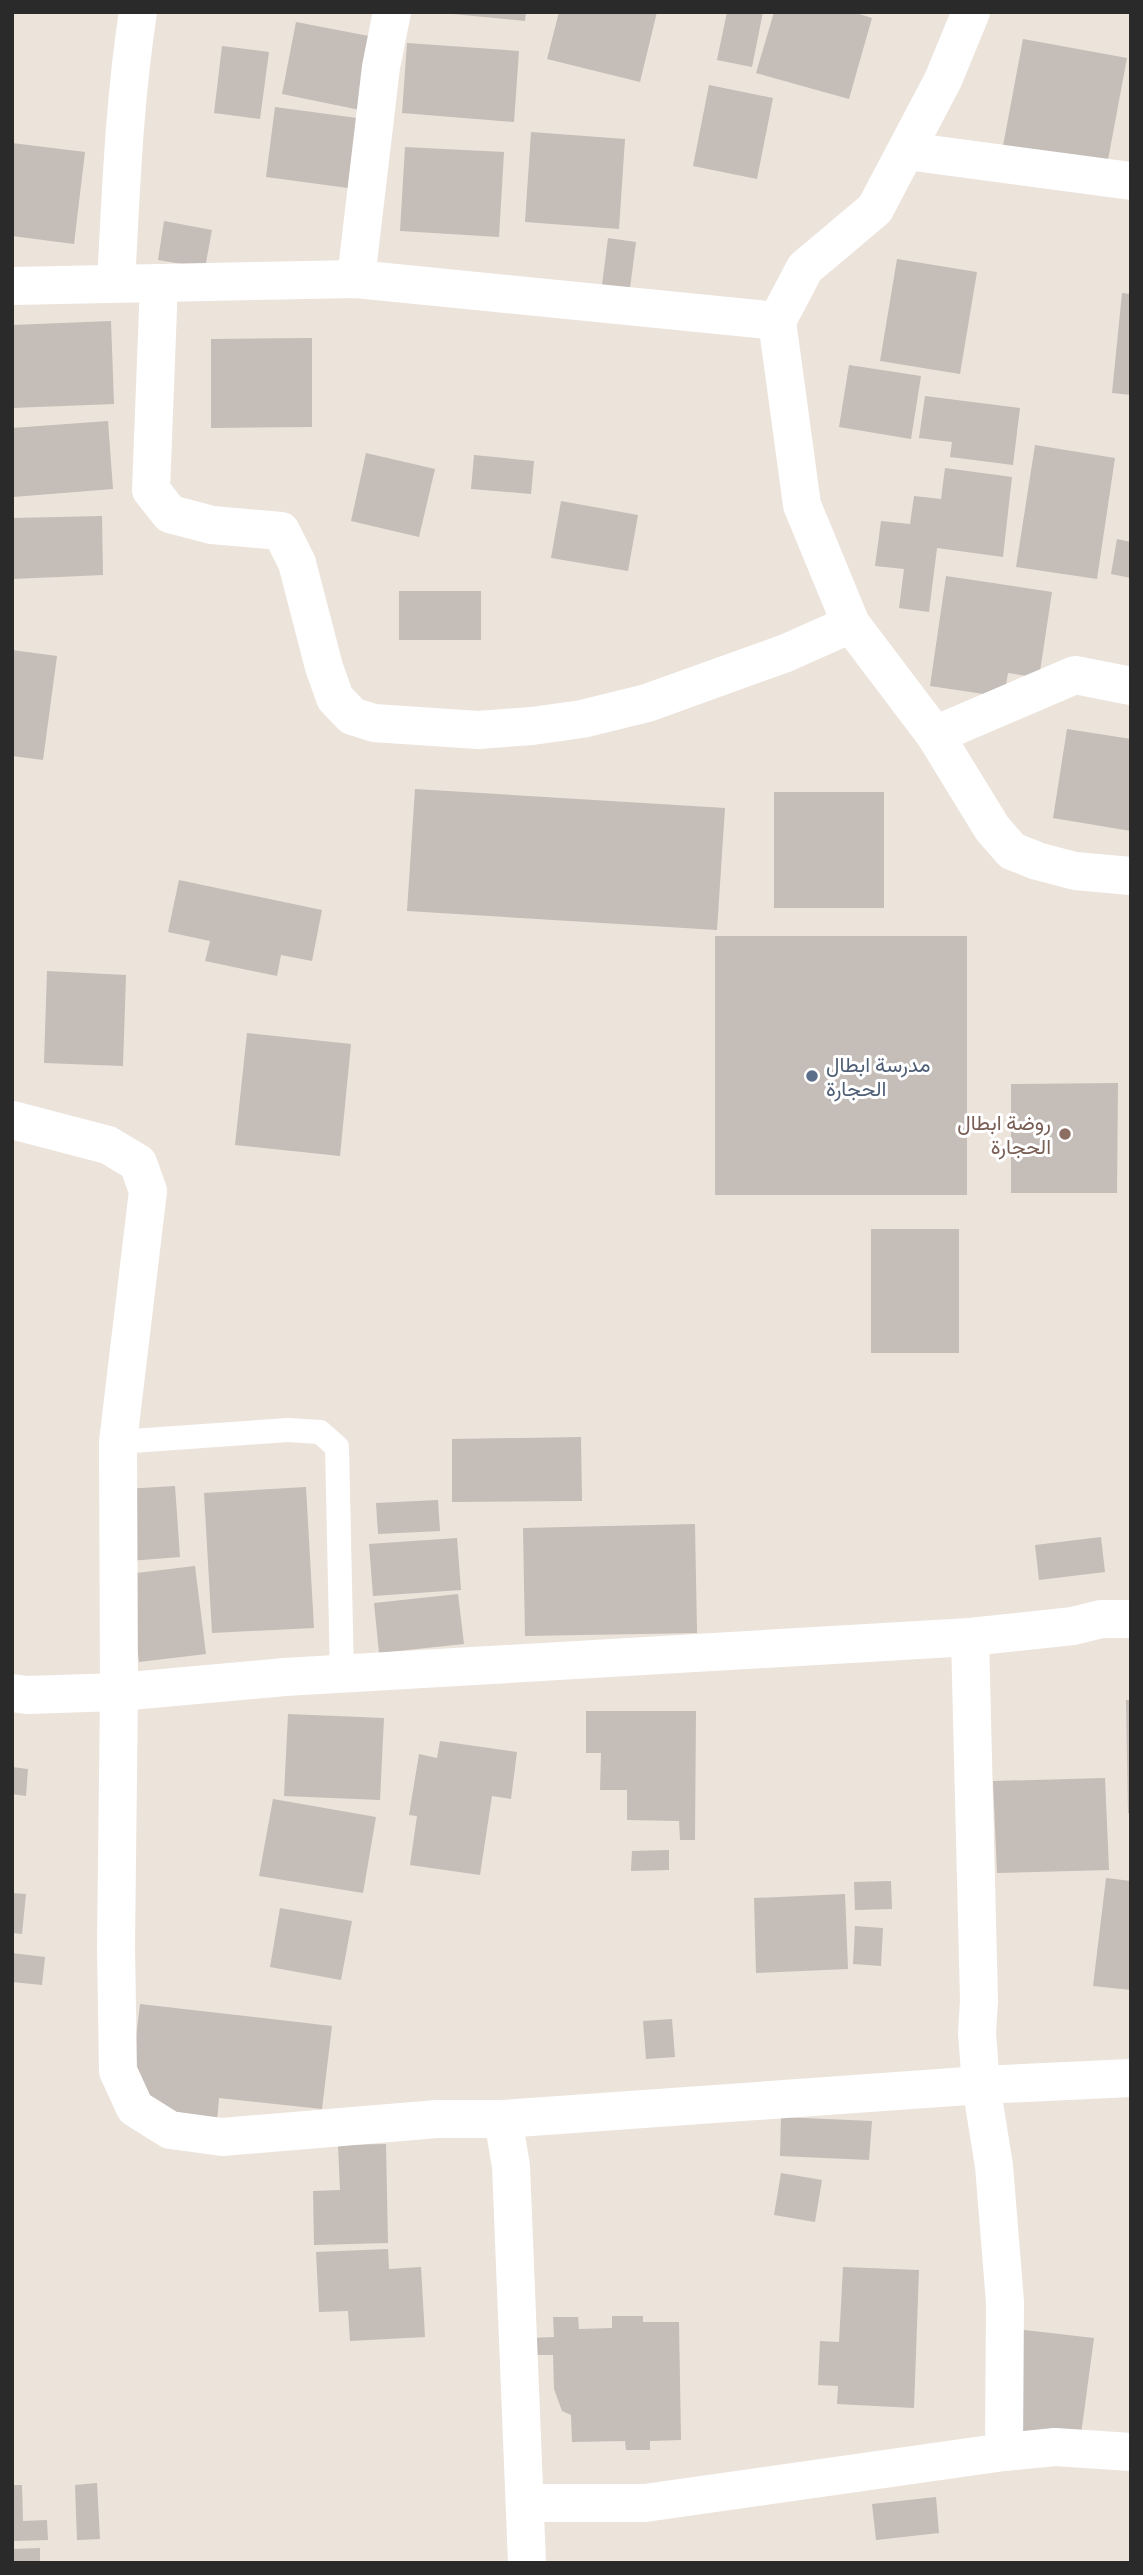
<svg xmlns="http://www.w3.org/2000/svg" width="1143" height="2575" viewBox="0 0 1143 2575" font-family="Ubuntu,Vazirmatn,sans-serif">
<rect width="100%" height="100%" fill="#ece3db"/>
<g fill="#c4bdb8">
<path d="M 453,12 L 526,12 L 525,21 L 453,14 Z"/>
<path d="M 559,12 L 657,12 L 640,82 L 547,59 Z"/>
<path d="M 727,12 L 763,12 L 752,67 L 717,60 Z"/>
<path d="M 774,12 L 853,12 L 872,18 L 849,99 L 756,73 Z"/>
<path d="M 296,22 L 374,37 L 360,110 L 282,94 Z"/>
<path d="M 1023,39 L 1127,58 L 1107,165 L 1003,146 Z"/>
<path d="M 407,43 L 519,51 L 514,122 L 402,113 Z"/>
<path d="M 222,46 L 269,52 L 260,119 L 214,113 Z"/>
<path d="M 709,85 L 773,98 L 757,179 L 693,166 Z"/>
<path d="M 275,107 L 357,118 L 348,188 L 266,177 Z"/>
<path d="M 531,132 L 625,139 L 619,229 L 525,222 Z"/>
<path d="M 12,143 L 85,152 L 74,244 L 12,236 Z"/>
<path d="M 405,147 L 504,152 L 499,237 L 400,231 Z"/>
<path d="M 164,221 L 212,230 L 205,268 L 158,260 Z"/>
<path d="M 608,238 L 636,242 L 630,288 L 602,285 Z"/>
<path d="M 897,259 L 977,272 L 960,374 L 880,361 Z"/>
<path d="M 1122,293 L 1131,294 L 1131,395 L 1112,393 Z"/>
<path d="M 111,321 L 114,404 L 12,408 L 12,325 Z"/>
<path d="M 312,338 L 312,427 L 211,428 L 211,339 Z"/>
<path d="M 849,365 L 921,376 L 911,439 L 839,427 Z"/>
<path d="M 925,396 L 1020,408 L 1013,465 L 950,457 L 952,442 L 919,438 Z"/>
<path d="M 108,421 L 113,489 L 13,497 L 12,428 Z"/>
<path d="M 1035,445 L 1115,458 L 1097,579 L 1016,567 Z"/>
<path d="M 366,453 L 435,469 L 419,537 L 351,521 Z"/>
<path d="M 474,455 L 534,461 L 531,494 L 471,489 Z"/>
<path d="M 945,468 L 1012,477 L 1003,557 L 937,548 L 929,612 L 899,608 L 904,569 L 875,566 L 881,521 L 910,524 L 914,496 L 941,499 Z"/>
<path d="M 561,501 L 638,515 L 628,571 L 551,558 Z"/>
<path d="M 102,516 L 103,575 L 13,579 L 12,518 Z"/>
<path d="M 1117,539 L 1131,542 L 1131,578 L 1111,574 Z"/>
<path d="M 946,576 L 1052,592 L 1039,678 L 1008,673 L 1004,697 L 930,686 Z"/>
<rect x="399" y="591" width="82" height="49"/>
<path d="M 12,650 L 57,656 L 43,760 L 12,756 Z"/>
<path d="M 1067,729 L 1131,739 L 1131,831 L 1053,818 Z"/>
<path d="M 415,789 L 725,808 L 717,930 L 407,911 Z"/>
<rect x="774" y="792" width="110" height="116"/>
<path d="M 179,880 L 322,910 L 312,961 L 281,955 L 277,976 L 205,961 L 210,941 L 168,932 Z"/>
<rect x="715" y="936" width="252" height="259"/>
<path d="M 47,971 L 126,975 L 123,1066 L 44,1063 Z"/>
<path d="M 247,1033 L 351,1044 L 340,1156 L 235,1145 Z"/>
<path d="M 1118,1083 L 1117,1193 L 1011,1193 L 1011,1084 Z"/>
<rect x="871" y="1229" width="88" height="124"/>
<path d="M 581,1437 L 582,1501 L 452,1502 L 452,1439 Z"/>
<path d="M 175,1486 L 180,1557 L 129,1561 L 124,1489 Z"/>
<path d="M 306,1487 L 314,1628 L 212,1633 L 204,1493 Z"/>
<path d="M 438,1500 L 440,1531 L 378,1534 L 376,1503 Z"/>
<path d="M 695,1524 L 697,1633 L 525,1636 L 523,1528 Z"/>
<path d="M 1101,1537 L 1105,1572 L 1039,1580 L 1035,1545 Z"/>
<path d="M 457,1538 L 461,1590 L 373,1596 L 369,1544 Z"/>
<path d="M 195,1566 L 206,1654 L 139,1662 L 128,1574 Z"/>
<path d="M 458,1594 L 464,1644 L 379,1653 L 374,1603 Z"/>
<path d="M 1126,1700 L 1131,1700 L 1131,1813 L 1128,1813 Z"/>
<path d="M 586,1711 L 696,1711 L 695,1840 L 680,1840 L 679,1821 L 627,1820 L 627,1790 L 600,1790 L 601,1753 L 586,1753 Z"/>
<path d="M 288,1714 L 384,1718 L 380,1800 L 284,1796 Z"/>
<path d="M 440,1741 L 517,1752 L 511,1799 L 492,1796 L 480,1875 L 410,1865 L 417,1816 L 409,1815 L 419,1754 L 437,1758 Z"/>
<path d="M 12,1767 L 28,1769 L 26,1796 L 12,1794 Z"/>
<path d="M 1105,1778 L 1109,1870 L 997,1873 L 993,1781 Z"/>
<path d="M 273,1799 L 376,1817 L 363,1893 L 259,1876 Z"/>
<path d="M 669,1850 L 669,1870 L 631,1871 L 632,1851 Z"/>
<path d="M 1106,1878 L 1131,1881 L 1131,1990 L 1093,1986 Z"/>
<path d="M 891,1881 L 892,1909 L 855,1910 L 854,1882 Z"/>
<path d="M 12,1893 L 26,1894 L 22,1934 L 12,1933 Z"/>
<path d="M 845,1894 L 848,1969 L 756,1973 L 754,1898 Z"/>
<path d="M 280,1908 L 352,1921 L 341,1980 L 270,1967 Z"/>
<path d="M 855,1926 L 883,1928 L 881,1966 L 853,1964 Z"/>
<path d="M 12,1953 L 45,1957 L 42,1985 L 12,1982 Z"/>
<path d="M 140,2004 L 332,2026 L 322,2109 L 219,2098 L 217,2122 L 127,2112 Z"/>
<path d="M 672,2019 L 675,2057 L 646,2059 L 643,2021 Z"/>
<path d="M 781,2117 L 872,2121 L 869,2160 L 780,2156 Z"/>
<path d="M 386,2144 L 388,2243 L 314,2245 L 313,2191 L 340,2190 L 338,2145 Z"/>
<path d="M 781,2173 L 822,2180 L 815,2222 L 774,2215 Z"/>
<path d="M 388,2249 L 389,2269 L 421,2267 L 425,2337 L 350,2341 L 348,2311 L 319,2312 L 316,2252 Z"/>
<path d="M 843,2267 L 919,2270 L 914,2408 L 837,2404 L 838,2386 L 818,2385 L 820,2341 L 839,2342 Z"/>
<path d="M 612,2316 L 643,2316 L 643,2322 L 679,2322 L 681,2440 L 650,2441 L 650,2450 L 626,2450 L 625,2441 L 572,2442 L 571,2415 L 562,2411 L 554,2389 L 553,2355 L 531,2355 L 531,2338 L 554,2337 L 553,2317 L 578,2317 L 579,2329 L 612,2328 Z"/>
<path d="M 1016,2329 L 1094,2338 L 1080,2442 L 1003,2432 Z"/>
<path d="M 97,2483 L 100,2539 L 77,2540 L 75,2485 Z"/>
<path d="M 12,2485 L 22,2485 L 23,2521 L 47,2520 L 48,2540 L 12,2541 Z"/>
<path d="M 936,2497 L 939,2533 L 876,2540 L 872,2504 Z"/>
<path d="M 40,2548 L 40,2563 L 12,2563 L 12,2549 Z"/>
</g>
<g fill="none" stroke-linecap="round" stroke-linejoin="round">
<path stroke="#fff" stroke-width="24" d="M 118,1442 L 288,1430 L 320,1432 L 337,1447 L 342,1675"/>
<g stroke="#fff" stroke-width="38">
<path d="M 907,151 L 1131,181"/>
<path d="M 356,279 L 381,67 L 392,12"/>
<path d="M 116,283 C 121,192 124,102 138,12"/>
<path d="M 159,283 L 151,490 L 170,514 L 212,525 L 281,531 L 297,563 L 324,667 L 335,698 L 352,716 L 374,723 L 478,730 L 532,726 L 582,719 L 647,703 L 786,653 L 851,624"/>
<path d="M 12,286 L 356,279 L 777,321 L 805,268 L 875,209 L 943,80 L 971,12"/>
<path d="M 777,321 L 802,505 L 851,624 L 935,735 L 992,828 L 1012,851 L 1037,861 L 1075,871 L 1131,876"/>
<path d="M 935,735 L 1075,675 L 1131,686"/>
<path d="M 12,1120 L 108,1145 L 138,1163 L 148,1191 L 118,1442 L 119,1692 L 116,1946 L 118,2071 L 135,2108 L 170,2130 L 222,2137 L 437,2119 L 503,2119 L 511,2166 L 527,2563"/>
<path d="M 12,1693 L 27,1695 L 119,1692 L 285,1677 L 970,1637 L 1073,1626 L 1101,1619 L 1131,1619"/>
<path d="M 503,2119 L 981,2085 L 1131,2078"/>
<path d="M 1004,2452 L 1055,2447 L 1131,2452"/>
<path d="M 526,2503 L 645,2503 L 1004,2452 L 1005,2302 L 994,2166 L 981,2085 L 977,2033 L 979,2001 L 970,1637"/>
</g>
</g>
<circle fill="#5c6f8a" stroke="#fff" stroke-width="2.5" cx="812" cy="1076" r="7"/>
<circle fill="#8d6e63" stroke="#fff" stroke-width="2.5" cx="1065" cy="1134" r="7"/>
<g text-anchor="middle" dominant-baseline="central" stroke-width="6" stroke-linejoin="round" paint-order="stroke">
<g font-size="21" fill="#4e5e75" stroke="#fff" text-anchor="start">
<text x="826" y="1064">مدرسة ابطال<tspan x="826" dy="24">الحجارة</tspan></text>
</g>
<g font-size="21" fill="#785e54" stroke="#fff" text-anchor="end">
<text x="1051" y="1122">روضة ابطال<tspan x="1051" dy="24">الحجارة</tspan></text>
</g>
</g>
<rect width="1143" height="2575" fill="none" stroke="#2a2a2a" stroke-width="28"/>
</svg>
